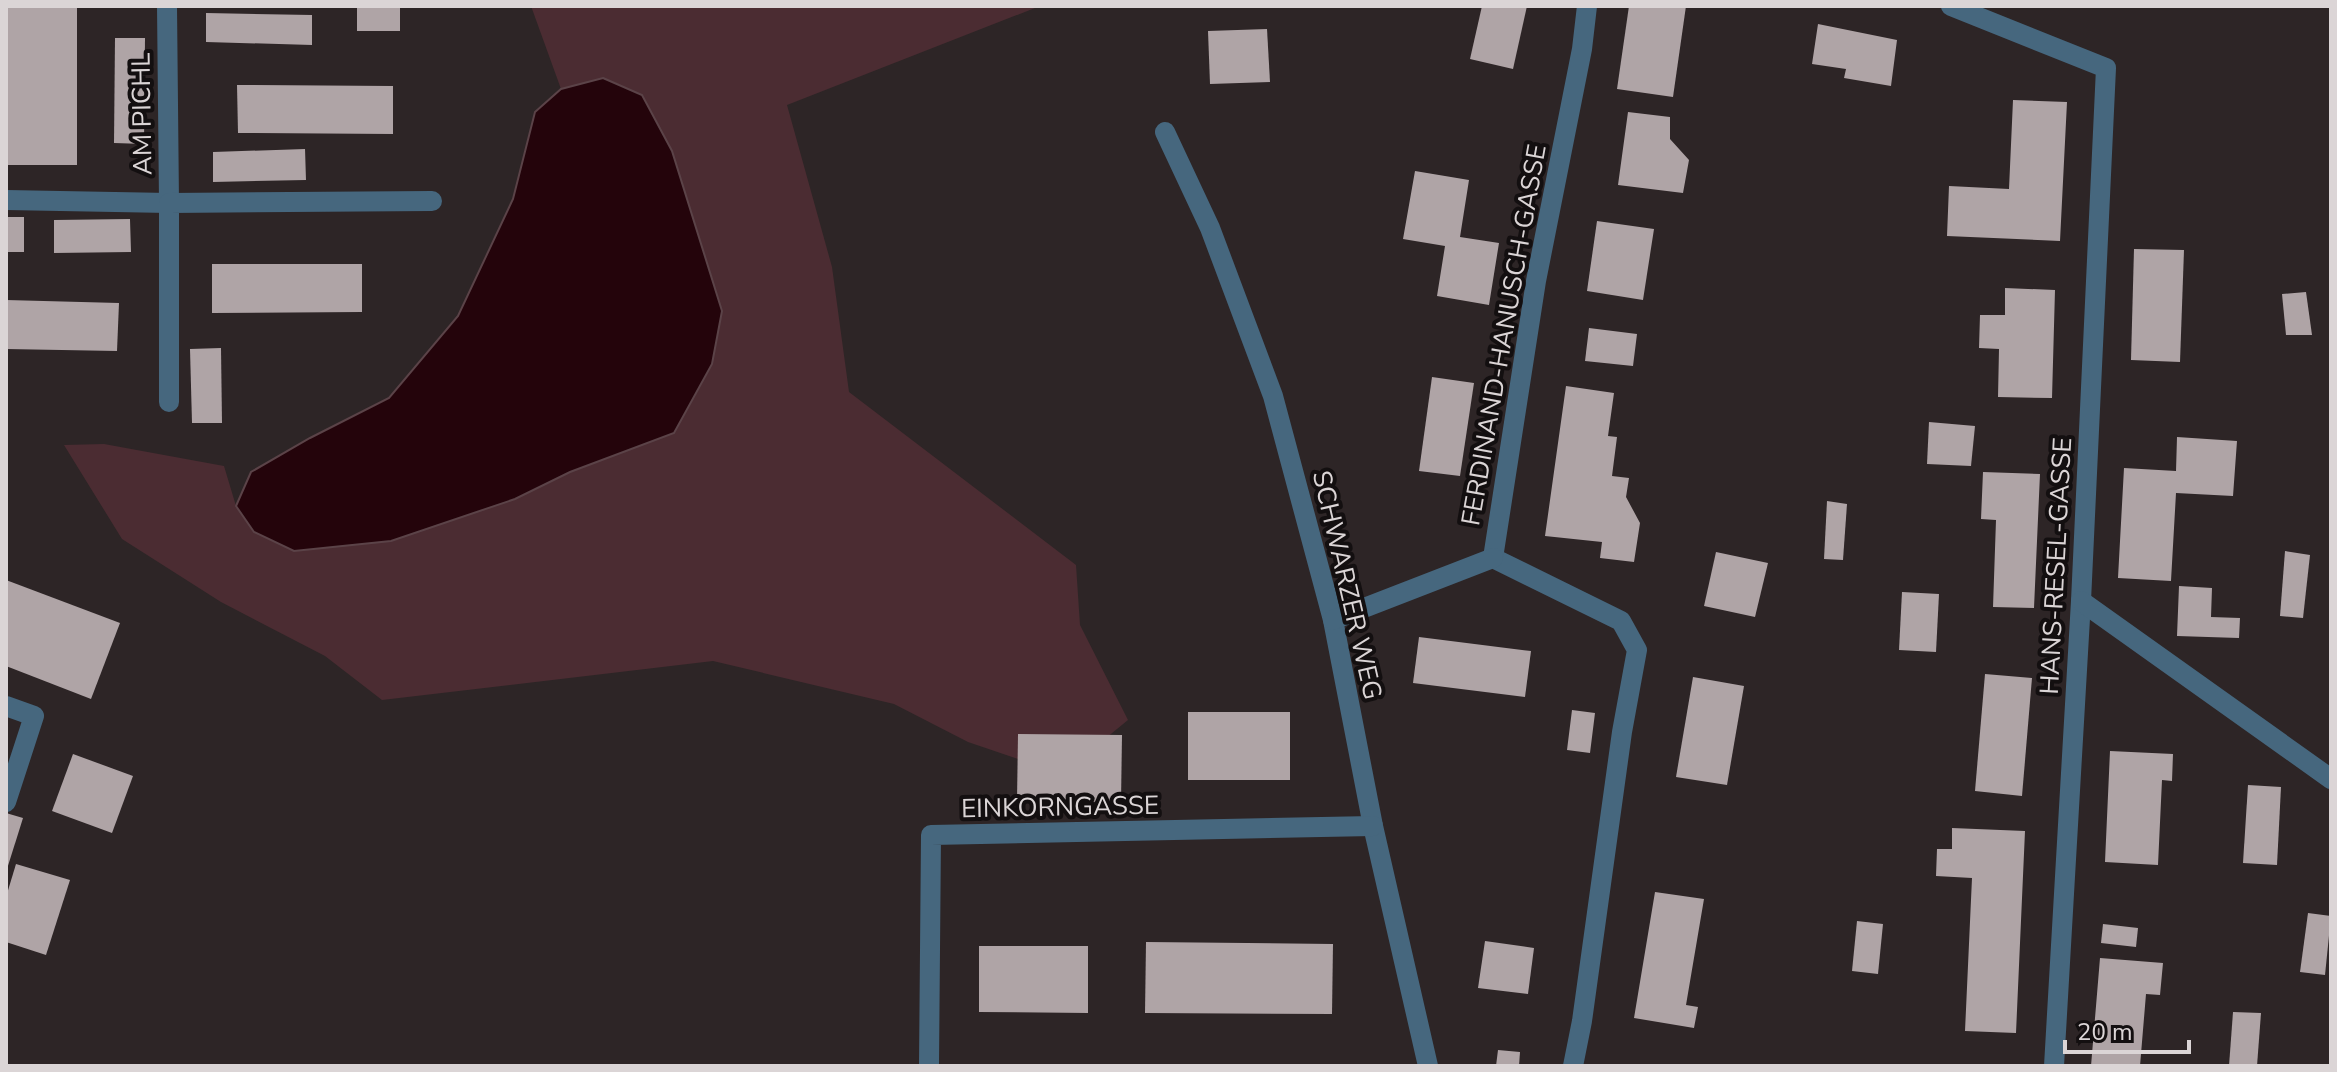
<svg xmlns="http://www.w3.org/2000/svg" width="2337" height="1072" viewBox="0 0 2337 1072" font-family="'Nunito Sans',sans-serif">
<rect width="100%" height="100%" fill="#2d2526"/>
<path fill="#4b2c32" d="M 531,6 L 1040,6 L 787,105 L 832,267 L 849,392 L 1076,565 L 1080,625 L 1128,720 L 1062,774 L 968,742 L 894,704 L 713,661 L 382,700 L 325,656 L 221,602 L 122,539 L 64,445 L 104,444 L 224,466 L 236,506 L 254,531 L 515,499 L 570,472 L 603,78 L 561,89 Z"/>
<path fill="#24040b" stroke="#5b4348" stroke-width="2" d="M 603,78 L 642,95 L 672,151 L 722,311 L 712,364 L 674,433 L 570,472 L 515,499 L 391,541 L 294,551 L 254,532 L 236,506 L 251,472 L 310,438 L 389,398 L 458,316 L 513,199 L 535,112 L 561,89 Z"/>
<g fill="#afa4a6">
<rect x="357" y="6" width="43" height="25"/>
<path d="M 1482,6 L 1527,6 L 1513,69 L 1470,59 Z"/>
<path d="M 1629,6 L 1686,6 L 1673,97 L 1617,89 Z"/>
<rect x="6" y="8" width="71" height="157"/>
<path d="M 206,13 L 312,15 L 312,45 L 206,42 Z"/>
<path d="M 1818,24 L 1897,40 L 1891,86 L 1844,78 L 1846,69 L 1812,64 Z"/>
<path d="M 1267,29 L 1270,82 L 1210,84 L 1208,31 Z"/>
<path d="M 115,38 L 145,38 L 144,144 L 114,143 Z"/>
<path d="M 237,85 L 393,86 L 393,134 L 238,133 Z"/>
<path d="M 2013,100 L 2067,102 L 2060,241 L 1947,236 L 1949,186 L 2009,189 Z"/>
<path d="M 1628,112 L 1670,117 L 1670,139 L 1689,160 L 1683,193 L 1618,185 Z"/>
<path d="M 305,149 L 306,180 L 213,182 L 213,152 Z"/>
<path d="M 1415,171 L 1469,180 L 1460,237 L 1499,243 L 1489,305 L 1437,296 L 1445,246 L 1403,239 Z"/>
<rect x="6" y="217" width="18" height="35"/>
<path d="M 130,219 L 131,252 L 54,253 L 54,220 Z"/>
<path d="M 1597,221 L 1654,229 L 1643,300 L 1587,291 Z"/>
<path d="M 2134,249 L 2184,250 L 2180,362 L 2131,360 Z"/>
<path d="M 212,264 L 362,264 L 362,312 L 212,313 Z"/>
<path d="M 2005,288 L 2055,290 L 2052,398 L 1998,397 L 1999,349 L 1979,348 L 1980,315 L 2005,315 Z"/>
<path d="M 2306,292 L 2312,335 L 2286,335 L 2282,294 Z"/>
<path d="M 6,300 L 119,303 L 117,351 L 6,349 Z"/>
<path d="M 1589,328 L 1637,334 L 1633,366 L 1585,361 Z"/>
<path d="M 221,348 L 222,423 L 192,423 L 190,349 Z"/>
<path d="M 1432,377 L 1474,383 L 1460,476 L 1419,471 Z"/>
<path d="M 1566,386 L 1614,393 L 1608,436 L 1617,437 L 1612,476 L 1629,478 L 1626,497 L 1640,523 L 1634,562 L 1600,558 L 1602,542 L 1545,536 Z"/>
<path d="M 1929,422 L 1975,426 L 1971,466 L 1927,464 Z"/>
<path d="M 2177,437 L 2237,441 L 2233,496 L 2176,493 L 2171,581 L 2118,578 L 2124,468 L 2176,471 Z"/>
<path d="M 1983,472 L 2040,474 L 2034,608 L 1993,607 L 1996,520 L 1981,519 Z"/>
<path d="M 1827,501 L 1847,504 L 1843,560 L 1824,559 Z"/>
<path d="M 2285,551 L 2310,555 L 2303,618 L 2280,616 Z"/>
<path d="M 1716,552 L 1768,563 L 1755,617 L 1704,606 Z"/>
<path d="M 6,580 L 120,623 L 91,699 L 6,666 Z"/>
<path d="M 2179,586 L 2212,588 L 2211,617 L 2240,618 L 2239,638 L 2177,636 Z"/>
<path d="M 1902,592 L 1939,594 L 1936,652 L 1899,650 Z"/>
<path d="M 1419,637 L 1531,651 L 1525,697 L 1413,683 Z"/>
<path d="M 1985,674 L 2032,678 L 2022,796 L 1975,791 Z"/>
<path d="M 1693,677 L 1744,686 L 1727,785 L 1676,777 Z"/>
<path d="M 1572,710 L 1595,713 L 1590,753 L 1567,750 Z"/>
<rect x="1188" y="712" width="102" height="68"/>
<path d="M 1018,734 L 1122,735 L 1121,802 L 1017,801 Z"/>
<path d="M 2110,751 L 2173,754 L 2172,781 L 2162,780 L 2158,865 L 2105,862 Z"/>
<path d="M 73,754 L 133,776 L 112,833 L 52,811 Z"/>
<path d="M 2248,785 L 2281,787 L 2277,865 L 2243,863 Z"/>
<path d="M 6,813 L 23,818 L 7,869 L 6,868 Z"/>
<path d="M 1952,828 L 2025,831 L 2016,1033 L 1965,1031 L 1972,878 L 1936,876 L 1937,849 L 1952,849 Z"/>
<path d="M 16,864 L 70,880 L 46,955 L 6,942 L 6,897 Z"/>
<path d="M 1655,892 L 1704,899 L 1686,1005 L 1698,1007 L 1694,1028 L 1634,1018 Z"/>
<path d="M 2308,913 L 2331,916 L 2325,975 L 2300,972 Z"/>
<path d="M 1857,921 L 1883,924 L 1878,974 L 1852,971 Z"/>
<path d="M 2103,924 L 2138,928 L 2136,947 L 2101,943 Z"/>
<path d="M 1485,941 L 1534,948 L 1528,994 L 1478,988 Z"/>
<path d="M 1146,942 L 1333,944 L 1332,1014 L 1145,1013 Z"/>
<path d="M 979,946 L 1088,946 L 1088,1013 L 979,1012 Z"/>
<path d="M 2100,958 L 2163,963 L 2160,995 L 2146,994 L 2140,1066 L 2091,1066 Z"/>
<path d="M 2233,1012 L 2261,1013 L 2257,1066 L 2229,1066 Z"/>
<path d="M 1498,1050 L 1520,1052 L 1519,1066 L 1496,1066 Z"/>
</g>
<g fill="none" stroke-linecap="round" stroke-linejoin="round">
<g stroke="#46677e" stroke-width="20">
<path d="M 1951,6 L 2106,68 L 2081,601 L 2054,1066"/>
<path d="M 1165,132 L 1210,228 L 1273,396 L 1333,620 L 1373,826 L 1428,1066"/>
<path d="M 6,200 L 169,203 L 167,6"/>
<path d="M 169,402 L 169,203 L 432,201"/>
<path d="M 1493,558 L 1621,621 L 1637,650 L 1622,732 L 1582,1021 L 1573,1066"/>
<path d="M 1493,558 L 1536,281 L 1582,49 L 1587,6"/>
<path d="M 2081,601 L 2331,779"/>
<path d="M 1333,620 L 1493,558"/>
<path d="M 6,706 L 34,716 L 6,802"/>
<path d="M 929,1066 L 931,835 L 1373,826"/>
</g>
</g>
<g text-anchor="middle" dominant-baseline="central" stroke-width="8" stroke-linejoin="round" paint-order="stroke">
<g font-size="26" fill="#dbd5d6" stroke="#130f10">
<text transform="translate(142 114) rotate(-91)">AM PICHL</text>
<text transform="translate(1504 335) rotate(-80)">FERDINAND-HANUSCH-GASSE</text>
<text transform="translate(2056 566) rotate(-87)">HANS-RESEL-GASSE</text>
<text transform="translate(1347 585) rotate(77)">SCHWARZER WEG</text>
<text transform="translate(1060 807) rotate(-1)">EINKORNGASSE</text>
</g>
</g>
<rect width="2337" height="1072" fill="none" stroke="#dbd5d6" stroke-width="16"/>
<path d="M2065 1040v12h124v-12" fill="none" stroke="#dbd5d6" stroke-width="4"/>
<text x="2077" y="1040" font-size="24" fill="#dbd5d6" stroke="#130f10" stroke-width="6" paint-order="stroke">20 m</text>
</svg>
